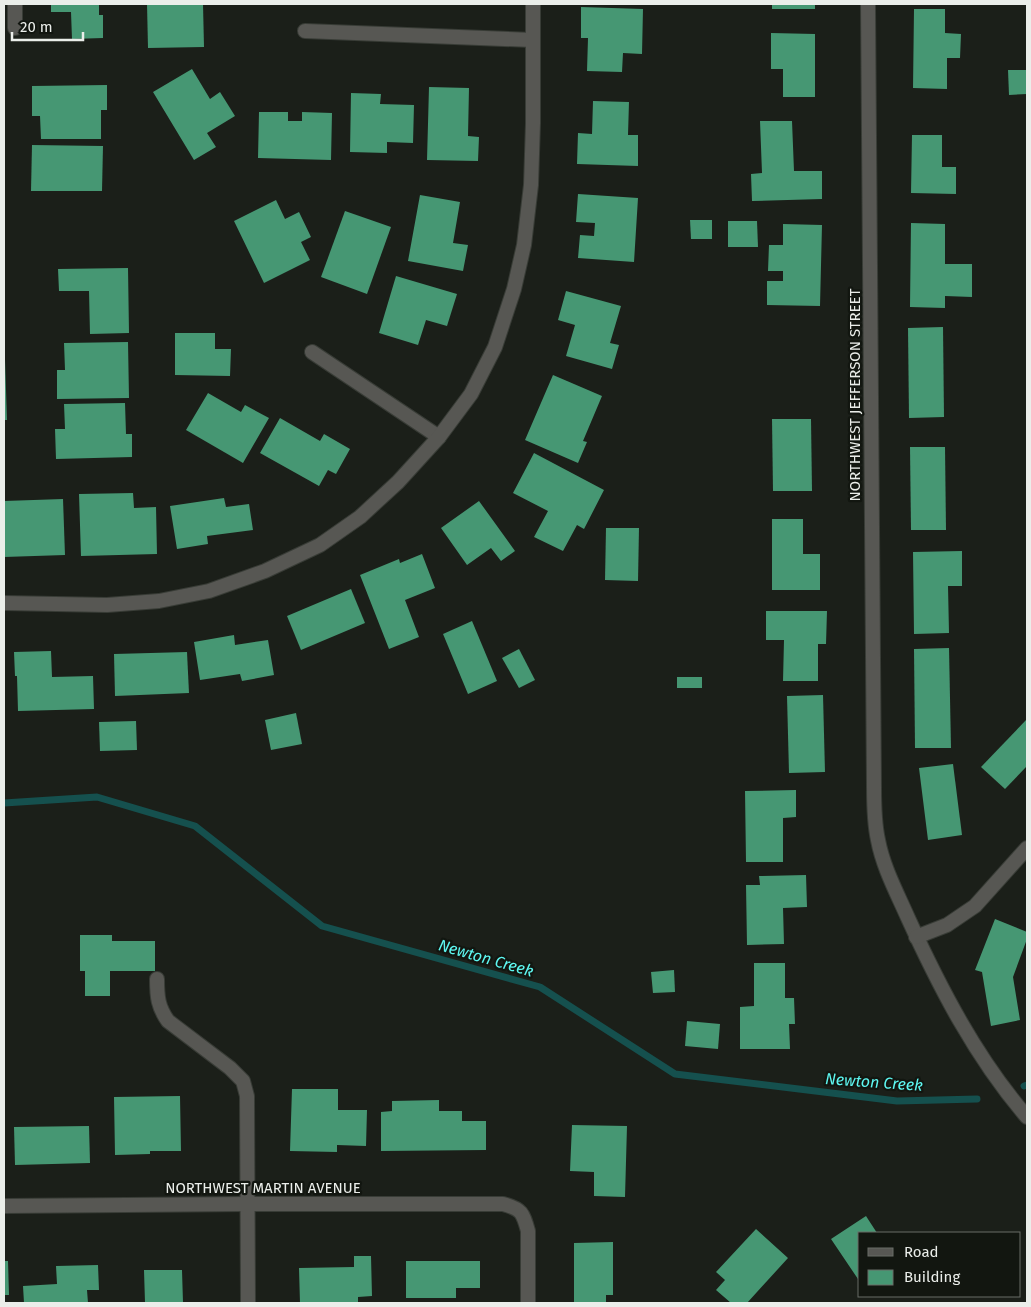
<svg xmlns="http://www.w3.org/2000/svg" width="1031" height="1307" viewBox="0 0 1031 1307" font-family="'Fira Sans',sans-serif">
<rect width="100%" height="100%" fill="#1b1f19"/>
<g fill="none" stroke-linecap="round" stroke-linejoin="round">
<g stroke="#15504e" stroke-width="7">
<path d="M 4,803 L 97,797 L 195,826 L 322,926 L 540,987 L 675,1074 L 897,1101 L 977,1099"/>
<path d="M 1024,1086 L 1027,1085"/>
</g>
</g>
<g fill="#469773">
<path d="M 51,4 L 99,4 L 99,15 L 103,15 L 103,38 L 72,39 L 71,12 L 51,12 Z"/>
<path d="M 147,4 L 203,4 L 204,47 L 148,48 Z"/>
<rect x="772" y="4" width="43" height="5"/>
<path d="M 581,7 L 643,9 L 642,54 L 623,53 L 622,72 L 587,71 L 588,38 L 581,38 Z"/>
<path d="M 914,9 L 945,9 L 945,33 L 961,34 L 960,58 L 947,58 L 947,89 L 913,88 Z"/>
<path d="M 771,33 L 815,34 L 815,97 L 783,97 L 783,69 L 771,69 Z"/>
<path d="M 192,69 L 210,99 L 220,92 L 235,116 L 207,133 L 216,147 L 194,160 L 153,92 Z"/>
<path d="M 1008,70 L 1027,70 L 1027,94 L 1009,95 Z"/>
<path d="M 107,85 L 107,110 L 101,110 L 101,139 L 41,139 L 40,116 L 32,116 L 32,86 Z"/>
<path d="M 429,87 L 469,88 L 468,136 L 479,137 L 478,161 L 427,160 Z"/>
<path d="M 351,93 L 381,94 L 380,104 L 414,105 L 413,143 L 387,142 L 387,153 L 350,152 Z"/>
<path d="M 593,101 L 629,102 L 628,135 L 638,135 L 638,166 L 577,164 L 578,133 L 592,134 Z"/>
<path d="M 259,112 L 288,112 L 288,121 L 302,121 L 302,112 L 332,113 L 331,160 L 258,158 Z"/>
<path d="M 760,121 L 792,121 L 794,171 L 822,171 L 822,199 L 752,201 L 751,174 L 762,173 Z"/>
<path d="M 912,135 L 942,135 L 942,167 L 956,167 L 956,194 L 911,193 Z"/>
<path d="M 32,145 L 103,146 L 102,191 L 31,191 Z"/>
<path d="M 578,194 L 638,198 L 634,262 L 578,258 L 580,235 L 594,236 L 595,223 L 576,222 Z"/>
<path d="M 420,195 L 460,202 L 453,243 L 468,245 L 463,271 L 408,261 Z"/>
<path d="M 276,200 L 285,219 L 299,212 L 311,237 L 301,242 L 310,260 L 264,283 L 234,221 Z"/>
<path d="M 345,211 L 391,227 L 367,294 L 321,277 Z"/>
<path d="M 690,220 L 712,220 L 712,239 L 691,239 Z"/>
<path d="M 728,221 L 757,221 L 758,247 L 728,247 Z"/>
<path d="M 911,223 L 945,224 L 945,264 L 972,264 L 972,297 L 945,296 L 945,308 L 910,307 Z"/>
<path d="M 783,224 L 822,225 L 820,306 L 767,305 L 767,281 L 783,281 L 783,271 L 768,271 L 769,245 L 783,245 Z"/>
<path d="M 128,268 L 129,333 L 90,334 L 89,291 L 59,291 L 58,269 Z"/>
<path d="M 396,276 L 457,294 L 447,326 L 426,320 L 418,345 L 379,333 Z"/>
<path d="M 566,291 L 621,306 L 610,343 L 619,345 L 612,369 L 566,356 L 575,325 L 558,320 Z"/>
<path d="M 943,327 L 944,417 L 909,418 L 908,328 Z"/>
<path d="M 175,333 L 215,333 L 215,349 L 231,349 L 230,376 L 175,375 Z"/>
<path d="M 128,342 L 129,398 L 57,399 L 57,370 L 65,370 L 64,343 Z"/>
<path d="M 4,360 L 5,360 L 7,420 L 4,420 Z"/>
<path d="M 553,375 L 602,396 L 583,441 L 587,442 L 578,463 L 525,440 Z"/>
<path d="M 208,393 L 241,412 L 245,405 L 269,418 L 243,463 L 186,430 Z"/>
<path d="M 125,403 L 126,434 L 132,434 L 132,457 L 56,459 L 55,429 L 65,429 L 64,404 Z"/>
<path d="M 280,418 L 320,441 L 324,434 L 350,449 L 336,474 L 328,470 L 319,486 L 260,453 Z"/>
<path d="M 772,419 L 811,419 L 812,491 L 773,491 Z"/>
<path d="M 910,447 L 945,447 L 946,530 L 911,530 Z"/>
<path d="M 534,453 L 604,490 L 584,529 L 577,525 L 563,551 L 534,537 L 548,511 L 513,493 Z"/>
<path d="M 133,493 L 134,508 L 156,507 L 157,554 L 81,556 L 79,494 Z"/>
<path d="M 224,498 L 226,507 L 249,504 L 253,530 L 207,536 L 208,544 L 177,549 L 170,506 Z"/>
<path d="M 63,499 L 65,555 L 4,557 L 4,501 Z"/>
<path d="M 479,501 L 515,551 L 501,561 L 491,548 L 467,565 L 441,528 Z"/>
<path d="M 772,519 L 803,519 L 803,554 L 820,554 L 820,590 L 772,590 Z"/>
<path d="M 606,528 L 639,528 L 638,581 L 605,580 Z"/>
<path d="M 962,551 L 962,586 L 948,586 L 949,633 L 914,634 L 913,552 Z"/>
<path d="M 422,554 L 435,588 L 405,600 L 419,637 L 389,649 L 360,575 L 399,559 L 400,563 Z"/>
<path d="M 351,589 L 365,623 L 301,650 L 287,616 Z"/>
<path d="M 766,611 L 827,611 L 826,644 L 818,644 L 818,681 L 783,681 L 784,640 L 766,640 Z"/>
<path d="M 472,621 L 497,681 L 468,694 L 443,634 Z"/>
<path d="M 234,635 L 235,645 L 268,640 L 274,675 L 242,681 L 240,674 L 200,680 L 194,642 Z"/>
<path d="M 949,648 L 951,748 L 915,748 L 914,649 Z"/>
<path d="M 519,649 L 535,680 L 519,688 L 502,658 Z"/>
<path d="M 51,651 L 52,677 L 93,676 L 94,709 L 18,711 L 17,676 L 15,676 L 14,652 Z"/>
<path d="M 187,652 L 189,693 L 115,696 L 114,654 Z"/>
<rect x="677" y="677" width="25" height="11"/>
<path d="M 823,695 L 825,772 L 789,773 L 787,696 Z"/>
<path d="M 296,713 L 302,744 L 271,750 L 265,720 Z"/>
<path d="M 1027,719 L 1027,766 L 1005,789 L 981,767 Z"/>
<path d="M 136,721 L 137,750 L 100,751 L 99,722 Z"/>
<path d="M 953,764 L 962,835 L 928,840 L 919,768 Z"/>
<path d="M 796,790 L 796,817 L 783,818 L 783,862 L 746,862 L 745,791 Z"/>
<path d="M 806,875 L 807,907 L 783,908 L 784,944 L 747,945 L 746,885 L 760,885 L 759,876 Z"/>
<path d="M 995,919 L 1027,932 L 1027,939 L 1013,977 L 1020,1020 L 991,1026 L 982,972 L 975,970 Z"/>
<path d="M 80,935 L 112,935 L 112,941 L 155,941 L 155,971 L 110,971 L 110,996 L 85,996 L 85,971 L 80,971 Z"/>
<path d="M 754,963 L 785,963 L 785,998 L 794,998 L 795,1024 L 789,1024 L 790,1049 L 740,1049 L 740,1007 L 754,1006 Z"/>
<path d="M 674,970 L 675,992 L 653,993 L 651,972 Z"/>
<path d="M 687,1021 L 720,1024 L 718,1049 L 685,1046 Z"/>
<path d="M 292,1089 L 338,1089 L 338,1110 L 367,1110 L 366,1146 L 337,1145 L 337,1152 L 290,1151 Z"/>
<path d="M 180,1096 L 181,1151 L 150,1151 L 150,1154 L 115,1155 L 114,1097 Z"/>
<path d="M 439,1100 L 439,1111 L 462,1111 L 462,1121 L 486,1121 L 486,1150 L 381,1151 L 381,1112 L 392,1111 L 392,1101 Z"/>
<path d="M 572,1125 L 627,1126 L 625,1197 L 594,1196 L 594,1172 L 570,1171 Z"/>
<path d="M 89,1126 L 90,1163 L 15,1165 L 14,1127 Z"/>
<path d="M 866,1216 L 877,1233 L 860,1233 L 860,1282 L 831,1239 Z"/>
<path d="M 756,1229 L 788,1258 L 747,1303 L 731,1303 L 716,1290 L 725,1280 L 716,1272 Z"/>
<path d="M 613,1242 L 613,1295 L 606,1295 L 606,1303 L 574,1303 L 574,1243 Z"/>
<path d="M 354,1256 L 371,1256 L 372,1296 L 358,1297 L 358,1303 L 300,1303 L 299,1268 L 354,1267 Z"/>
<path d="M 4,1261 L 8,1261 L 9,1295 L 4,1295 Z"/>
<path d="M 406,1261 L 480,1261 L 480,1288 L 456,1288 L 456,1298 L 406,1298 Z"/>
<path d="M 98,1265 L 99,1290 L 87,1290 L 88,1303 L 24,1303 L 23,1286 L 57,1284 L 56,1266 Z"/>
<path d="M 144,1270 L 182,1270 L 183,1303 L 145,1303 Z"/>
</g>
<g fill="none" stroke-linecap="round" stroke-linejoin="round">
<g stroke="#383c36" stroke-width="16">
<g id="minor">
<path d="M 15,4 L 15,28"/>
<path d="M 868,4 L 874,787 C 874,804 874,822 878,840 C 883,867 897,893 908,918 C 940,988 976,1058 1027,1117"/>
<path d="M 305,31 L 532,40"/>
<path d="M 312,352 L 439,437"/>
<path d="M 4,603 L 107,605 L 159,601 L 209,591 L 265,571 L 320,545 L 360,517 L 398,482 L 439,437 L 471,394 L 495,347 L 514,289 L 524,245 L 531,185 L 533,123 L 533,4"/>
<path d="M 916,937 L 947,925 L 975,906 L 1027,848"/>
<path d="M 157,979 C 157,997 158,1007 168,1021 L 230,1068 L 243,1081 L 247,1096 L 248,1303"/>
<path d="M 4,1206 L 247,1204 L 503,1204 C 522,1209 523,1213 528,1231 L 528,1303"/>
</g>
</g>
<use href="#minor" stroke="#575753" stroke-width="14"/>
</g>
<g text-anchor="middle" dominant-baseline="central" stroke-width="4.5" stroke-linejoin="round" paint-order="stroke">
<g font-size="15" fill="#ebeeea" stroke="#121610">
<text transform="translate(855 395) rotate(-90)">NORTHWEST JEFFERSON STREET</text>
<text x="263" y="1188">NORTHWEST MARTIN AVENUE</text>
</g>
<g font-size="16" font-style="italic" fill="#5ef7f1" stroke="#121610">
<text transform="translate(486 958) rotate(16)">Newton Creek</text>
<text transform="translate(874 1082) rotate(4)">Newton Creek</text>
</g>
</g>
<rect width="1031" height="1307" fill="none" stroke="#ebeeea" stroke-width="10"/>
<rect x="858" y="1232" width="162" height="65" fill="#121610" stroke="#696c67"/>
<rect x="868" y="1248" width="25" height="8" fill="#575753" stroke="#696c67"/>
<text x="904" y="1257" font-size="15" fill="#ebeeea">Road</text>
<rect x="868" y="1270" width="25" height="15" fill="#469773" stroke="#696c67"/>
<text x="904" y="1282" font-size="15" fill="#ebeeea">Building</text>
<path d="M12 32v8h71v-8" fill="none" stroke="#ebeeea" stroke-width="2.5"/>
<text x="20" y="32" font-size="15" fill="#ebeeea" stroke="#121610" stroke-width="4" paint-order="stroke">20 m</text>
</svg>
